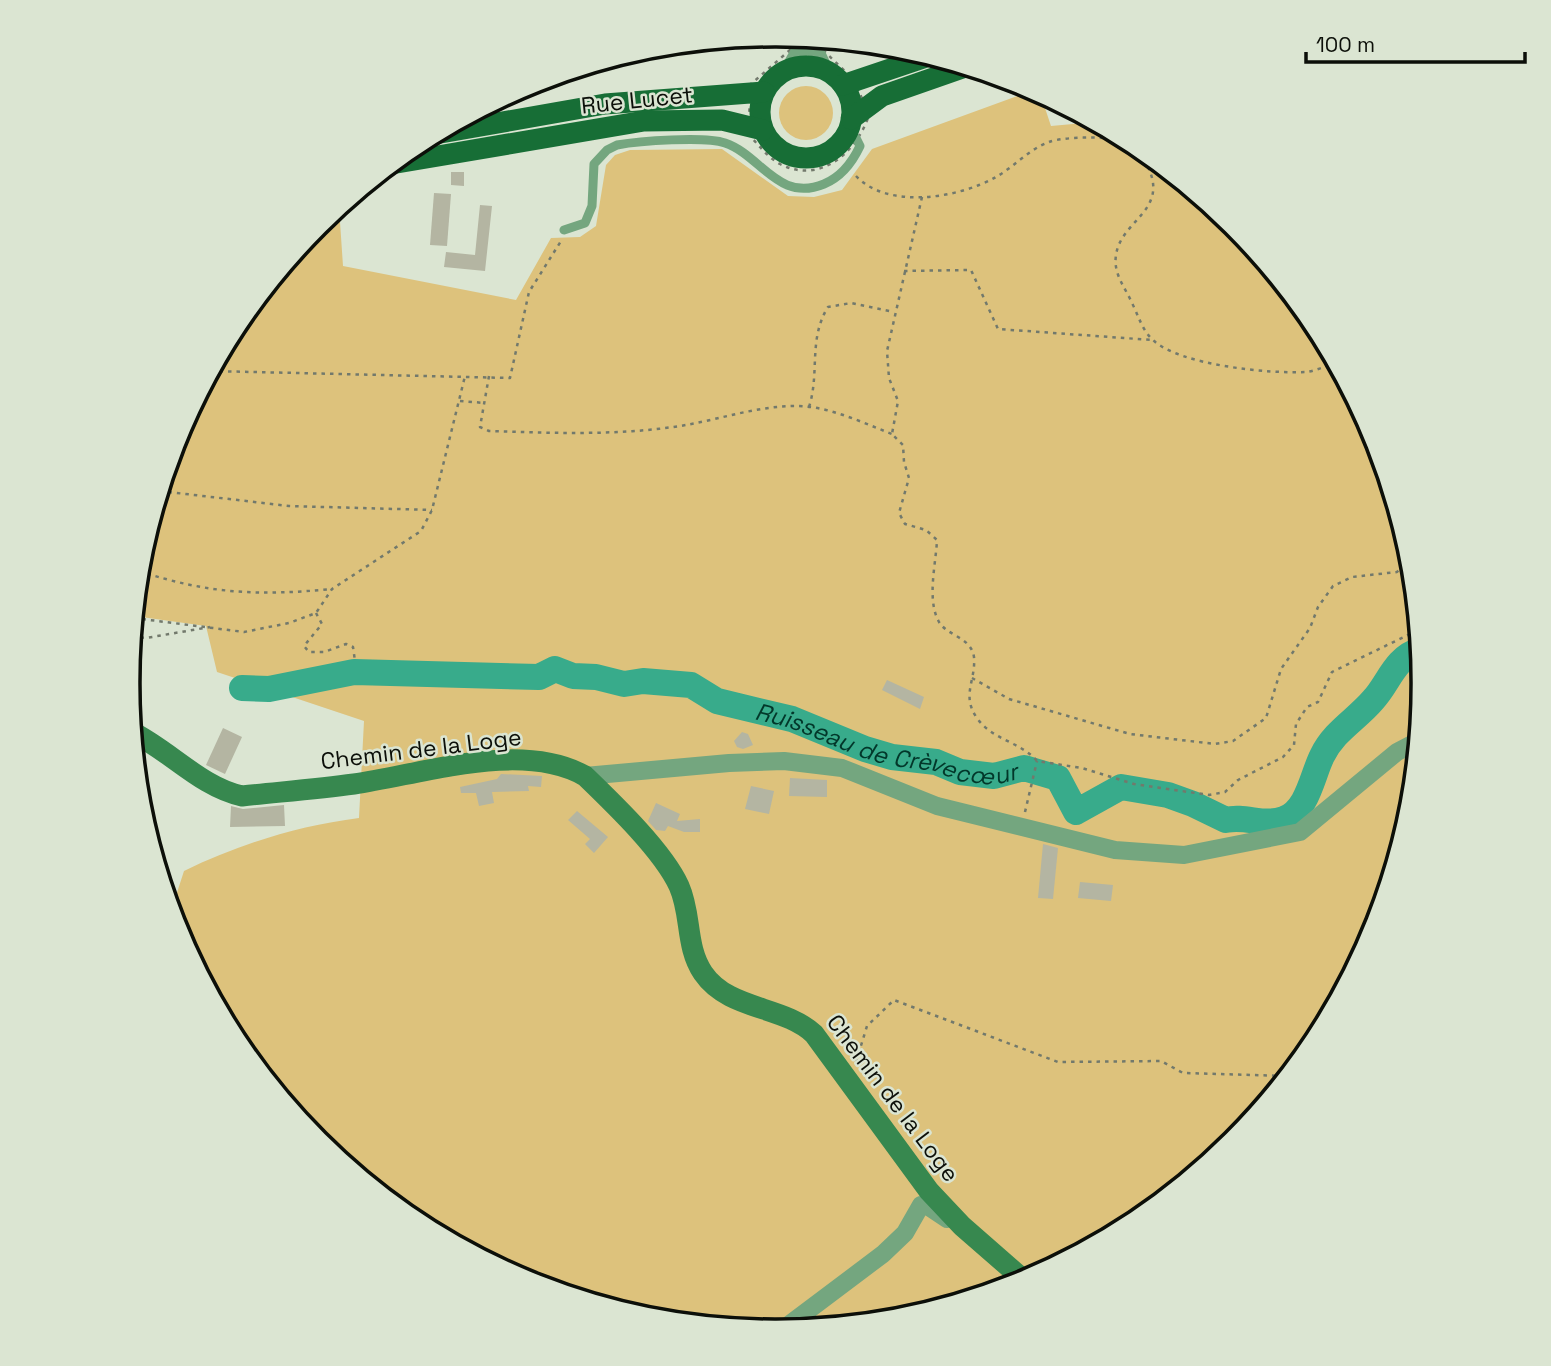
<svg xmlns="http://www.w3.org/2000/svg" width="1551" height="1366" viewBox="0 0 1551 1366" font-family="'Space Grotesk',sans-serif">
<rect width="100%" height="100%" fill="#dbe5d2"/>
<g fill="#ddc27c">
<circle cx="806" cy="113" r="27"/>
<path d="M 1034,90 L 1040,93 L 1051,126 L 1095,122 L 1136,144 L 1234,225 L 1315,323 L 1374,435 L 1411,557 L 1423,683 L 1411,810 L 1374,931 L 1314,1043 L 1233,1141 L 1135,1222 L 1023,1282 L 902,1319 L 775,1331 L 649,1318 L 527,1282 L 415,1222 L 317,1141 L 236,1043 L 177,931 L 171,911 L 184,871 C 240,844 297,826 359,818 L 364,721 L 217,672 L 206,626 L 134,616 L 140,556 L 177,435 L 237,323 L 318,225 L 339,207 L 343,266 L 516,300 L 551,238 L 580,237 L 596,226 L 606,165 L 615,155 L 630,150 L 722,149 L 788,196 L 814,197 L 842,190 L 872,149 Z"/>
</g>
<g fill="none" stroke-linecap="round" stroke-linejoin="round">
<path stroke="#38ab8b" stroke-width="26" id="s1" d="M 242,688 L 269,689 L 354,672 L 539,677 L 555,669 L 573,676 L 596,677 L 624,684 L 643,681 L 691,685 L 717,701 L 792,719 L 865,749 L 892,757 L 936,762 L 960,772 L 994,776 L 1024,768 L 1058,778 L 1076,812 L 1121,787 L 1168,795 L 1193,804 L 1226,820 C 1245,815 1266,827 1284,819 C 1308,810 1312,776 1322,756 C 1334,731 1356,720 1373,700 C 1389,683 1394,658 1420,650"/>
</g>
<g fill="#b4b5a2">
<path d="M 451,172 L 464,172 L 464,186 L 451,185 Z"/>
<path d="M 434,193 L 451,194 L 447,246 L 430,245 Z"/>
<path d="M 480,205 L 492,206 L 485,271 L 444,267 L 446,252 L 475,255 Z"/>
<path d="M 887,680 L 924,697 L 920,709 L 882,690 Z"/>
<path d="M 223,728 L 242,737 L 225,774 L 206,765 Z"/>
<path d="M 742,732 L 748,734 L 753,745 L 743,749 L 737,747 L 734,741 Z"/>
<path d="M 501,774 L 542,776 L 541,787 L 528,786 L 529,791 L 492,792 L 494,803 L 479,806 L 476,793 L 461,793 L 460,787 L 497,779 Z"/>
<path d="M 790,778 L 827,780 L 827,797 L 789,796 Z"/>
<path d="M 751,786 L 774,791 L 769,814 L 745,809 Z"/>
<path d="M 656,803 L 680,814 L 677,821 L 700,819 L 700,832 L 684,832 L 668,826 L 665,831 L 656,830 L 648,821 Z"/>
<path d="M 284,805 L 285,826 L 230,827 L 231,806 L 243,809 Z"/>
<path d="M 577,811 L 608,837 L 594,853 L 585,844 L 590,839 L 568,820 Z"/>
<path d="M 1043,844 L 1058,848 L 1053,899 L 1038,898 Z"/>
<path d="M 1080,882 L 1113,885 L 1111,901 L 1078,898 Z"/>
</g>
<g fill="none" stroke-linecap="round" stroke-linejoin="round">
<g stroke="#72796c" stroke-width="2.5" stroke-dasharray="3.5 5" stroke-linecap="butt">
<path d="M 790,50 L 799,53 L 823,50 L 854,80 L 869,115 C 857,152 820,185 780,164 C 767,157 759,145 748,134 L 751,84 Z"/>
<path d="M 856,176 C 888,210 959,198 996,177 C 1014,167 1029,149 1049,142 C 1061,137 1104,136 1117,140 C 1131,144 1142,154 1148,167 C 1169,211 1121,220 1116,255 C 1113,274 1125,287 1132,303 C 1139,317 1142,330 1153,340 C 1179,365 1269,374 1306,372 C 1316,371 1326,365 1336,365"/>
<path d="M 922,197 L 887,351 L 889,378 L 898,401 L 892,434 L 903,445 L 904,462 L 909,478 L 899,513 L 905,524 L 926,530 L 937,540 C 936,563 927,598 938,620 C 945,636 971,636 974,657 C 976,680 961,696 977,718 C 992,740 1021,742 1037,761 L 1082,768 L 1134,784 L 1209,795 L 1225,792 L 1238,780 L 1283,757 L 1294,745 L 1296,724 L 1307,707 L 1318,702 L 1332,672 L 1418,630"/>
<path d="M 904,271 L 971,270 L 998,329 L 1152,340"/>
<path d="M 211,371 L 510,378 L 529,292 L 561,241"/>
<path d="M 489,376 L 480,427 L 489,431 C 554,433 621,436 686,425 C 726,418 769,402 811,407 C 839,411 866,424 892,434"/>
<path d="M 1344,379 L 1348,403 L 1363,414"/>
<path d="M 460,401 L 485,403"/>
<path d="M 809,407 C 820,373 808,339 828,307 L 851,303 L 894,312"/>
<path d="M 160,491 L 289,506 L 432,510"/>
<path d="M 139,571 C 209,594 259,596 332,589"/>
<path d="M 316,613 L 322,624 L 304,646 L 309,652 L 324,652 L 346,644 L 353,647 L 355,661"/>
<path d="M 134,618 L 244,632 L 289,623 L 316,613 L 332,589 L 421,531 L 432,510 L 465,376"/>
<path d="M 132,637 L 146,638 L 210,627"/>
<path d="M 972,678 L 1009,699 L 1130,734 L 1215,744 L 1233,741 L 1266,718 L 1281,669 L 1310,628 L 1318,607 L 1333,586 L 1352,577 L 1397,572 L 1411,556"/>
<path d="M 1025,812 L 1037,761"/>
<path d="M 856,1062 L 867,1026 L 894,1000 L 1058,1062 L 1161,1061 L 1183,1073 L 1287,1076"/>
</g>
<path stroke="#74a67f" stroke-width="9" d="M 564,230 L 585,223 L 592,206 L 594,164 L 607,150 L 617,145 C 639,141 705,136 725,143 C 761,155 778,203 824,184 C 841,177 852,163 860,146 L 856,138 L 847,132"/>
<g stroke="#74a67f" stroke-width="18">
<path d="M 809,38 L 824,70"/>
<path d="M 790,69 L 807,38"/>
<path d="M 585,776 L 729,763 L 784,761 L 842,768 L 937,806 L 1115,850 L 1184,855 L 1300,832 L 1397,752 L 1418,741"/>
<path d="M 782,1330 L 883,1254 L 905,1233 L 921,1205 L 926,1205 L 947,1219"/>
</g>
<path stroke="#37884f" stroke-width="21" d="M 132,732 C 170,751 201,787 242,796 C 279,792 317,789 354,784 C 423,774 521,740 585,776 C 614,804 663,851 679,886 C 692,915 685,946 703,973 C 729,1011 783,1005 814,1034 L 929,1191 L 962,1226 L 1025,1281"/>
<g stroke="#176e36" stroke-width="21">
<circle cx="806" cy="112" r="46"/>
<path d="M 843,85 L 929,56"/>
<path d="M 851,119 L 882,96 L 965,67"/>
<path d="M 435,134 L 605,104 L 764,92"/>
<path d="M 391,164 L 644,121 L 722,120 L 763,130"/>
</g>
</g>
<g text-anchor="middle" dominant-baseline="central" stroke-width="5" stroke-linejoin="round" paint-order="stroke">
<g font-size="23" fill="#0c0f09" stroke="#dbe5d2">
<text transform="translate(637 100) rotate(-6)">Rue Lucet</text>
<text transform="translate(421 749) rotate(-7)">Chemin de la Loge</text>
<text transform="translate(893 1098) rotate(53)">Chemin de la Loge</text>
</g>
<g font-size="24" font-style="italic" fill="#02372a" stroke="#dbe5d2">
<text stroke="none"><textPath href="#s1" startOffset="662">Ruisseau de Crèvecœur</textPath></text>
</g>
</g>
<path d="M0 0H1551V1366H0ZM775 47H776A635 635 0 0 1 1411 682V684A635 635 0 0 1 776 1319H775A635 635 0 0 1 140 684V682A635 635 0 0 1 775 47Z" fill="#dbe5d2" fill-rule="evenodd"/>
<path fill="none" stroke="#0c0f09" stroke-width="3.5" d="M775 47H776A635 635 0 0 1 1411 682V684A635 635 0 0 1 776 1319H775A635 635 0 0 1 140 684V682A635 635 0 0 1 775 47Z"/>
<path d="M1306 52v10h219v-10" fill="none" stroke="#0c0f09" stroke-width="3.5"/>
<text x="1316" y="52" font-size="21" fill="#0c0f09" stroke="#dbe5d2" stroke-width="5" paint-order="stroke">100 m</text>
</svg>
